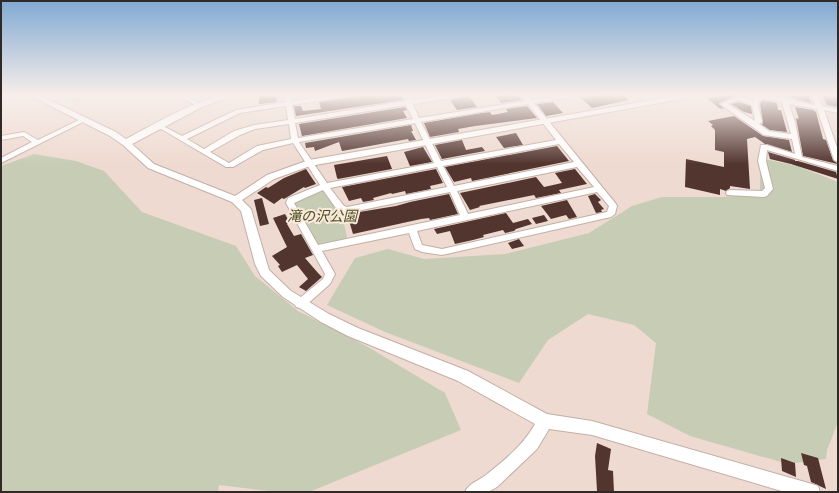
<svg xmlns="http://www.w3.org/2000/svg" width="839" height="493" viewBox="0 0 839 493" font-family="'Source Serif 4','Noto Sans JP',serif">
<rect width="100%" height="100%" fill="#eedad0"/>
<g fill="#c6cdb4">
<path d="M 53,95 L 105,95 L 75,102 Z"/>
<path d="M 34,154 L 76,161 L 104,171 L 142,212 L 236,246 L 255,276 L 298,311 L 368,347 L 445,393 L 461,430 L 309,492 L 278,492 L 219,485 L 218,492 L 1,492 L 1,166 Z"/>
<path d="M 760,158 L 797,166 L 838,182 L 838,422 L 827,450 L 826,459 L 788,464 L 690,436 L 647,414 L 656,343 L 634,325 L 588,314 L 548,340 L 519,383 L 385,332 L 327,305 L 355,258 L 388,249 L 424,259 L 505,254 L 589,233 L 632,206 L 662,197 L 724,197 L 760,192 Z"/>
<path d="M 325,186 L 341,209 L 348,242 L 317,249 L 291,200 Z"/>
</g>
<g fill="#533530">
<path d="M 259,95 L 276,95 L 277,100 L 276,102 L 259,104 Z"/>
<path d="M 368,95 L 384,95 L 385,97 L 401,95 L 403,100 L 296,116 L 294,106 L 301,106 L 303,111 L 321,109 L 319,102 Z"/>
<path d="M 495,95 L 518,95 L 522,100 L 501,103 Z"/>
<path d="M 597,95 L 623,95 L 629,100 L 592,108 L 581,98 Z"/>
<path d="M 726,95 L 737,95 L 719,103 L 724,109 L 719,108 L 707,98 Z"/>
<path d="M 791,95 L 809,95 L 811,103 L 792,98 Z"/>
<path d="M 822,95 L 838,95 L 838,107 L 827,105 Z"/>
<path d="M 469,96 L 477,107 L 457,110 L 450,100 Z"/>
<path d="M 762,100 L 777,103 L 778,110 L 781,110 L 787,132 L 770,130 L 762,125 L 763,122 L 760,104 Z"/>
<path d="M 553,102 L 563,113 L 546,116 L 537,104 Z"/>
<path d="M 739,102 L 751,106 L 752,114 L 744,112 L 731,104 Z"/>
<path d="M 527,106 L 537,118 L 475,126 L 458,129 L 459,132 L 430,137 L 424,123 L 482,113 L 490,112 L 492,115 L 508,112 L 506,109 Z"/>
<path d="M 405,107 L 407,110 L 403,111 L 407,118 L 302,136 L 299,124 Z"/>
<path d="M 795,107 L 813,110 L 816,112 L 823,139 L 826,140 L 833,160 L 838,164 L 803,156 L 796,118 L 799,119 Z"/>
<path d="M 734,116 L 763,136 L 789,140 L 792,152 L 765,144 L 755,137 L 747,139 L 750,189 L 730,186 L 730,188 L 726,191 L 720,189 L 720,195 L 685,187 L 686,159 L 724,167 L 724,152 L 715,150 L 715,130 L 711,126 L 713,125 L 708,121 Z"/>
<path d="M 411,125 L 413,131 L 411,131 L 416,140 L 409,141 L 408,139 L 342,151 L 339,142 L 315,151 L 314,147 L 306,148 L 305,143 Z"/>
<path d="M 516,133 L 523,145 L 504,148 L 496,137 Z"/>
<path d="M 462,140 L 466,150 L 482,147 L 485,151 L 442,159 L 435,145 Z"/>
<path d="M 557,146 L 569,161 L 472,181 L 471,178 L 454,182 L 445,167 Z"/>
<path d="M 423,147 L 432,162 L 410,166 L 404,152 Z"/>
<path d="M 768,152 L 795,160 L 795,161 L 798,161 L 836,172 L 838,179 L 791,164 L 770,159 Z"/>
<path d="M 387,156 L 392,169 L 338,179 L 337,178 L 334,165 Z"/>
<path d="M 306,169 L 316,184 L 305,188 L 304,187 L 284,199 L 282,198 L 274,204 L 257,193 L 266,187 L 268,188 L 284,178 Z"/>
<path d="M 436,169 L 443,183 L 430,186 L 431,189 L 406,194 L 405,191 L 392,194 L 391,193 L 373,198 L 374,200 L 363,202 L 361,198 L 349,201 L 342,187 Z"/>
<path d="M 575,169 L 587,184 L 559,190 L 561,193 L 536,198 L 534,195 L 479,206 L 480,207 L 470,210 L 460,193 L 536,177 L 544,187 L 562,183 L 555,173 Z"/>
<path d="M 449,194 L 458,214 L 430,220 L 429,218 L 421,219 L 353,234 L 347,214 L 396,206 L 410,202 Z"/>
<path d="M 595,194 L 601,200 L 598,202 L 604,209 L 601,210 L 602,212 L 596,213 L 588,196 Z"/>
<path d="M 262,198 L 269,224 L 260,226 L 254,200 Z"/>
<path d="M 567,200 L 577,217 L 569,219 L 566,215 L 551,219 L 541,206 Z"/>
<path d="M 506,213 L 513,223 L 528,219 L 532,224 L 516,229 L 514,231 L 505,233 L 503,230 L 483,235 L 484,237 L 473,240 L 455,244 L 450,231 L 437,234 L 434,229 Z"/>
<path d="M 285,214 L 290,223 L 287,224 L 294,236 L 301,234 L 313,255 L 305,258 L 318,273 L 322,277 L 306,291 L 299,287 L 308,279 L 297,265 L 282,272 L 278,266 L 280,265 L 272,256 L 287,247 L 273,218 Z"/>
<path d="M 544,215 L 548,221 L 536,224 L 532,218 Z"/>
<path d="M 519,239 L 524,246 L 512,249 L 508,243 Z"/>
<path d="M 597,443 L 611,449 L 608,470 L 613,471 L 614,492 L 597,491 L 595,456 Z"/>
<path d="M 801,453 L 818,458 L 826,489 L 811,482 L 807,466 L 804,465 Z"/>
<path d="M 781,458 L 795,463 L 796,477 L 782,471 Z"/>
</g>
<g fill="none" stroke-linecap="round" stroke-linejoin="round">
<g stroke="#c2afa5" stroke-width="2">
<g id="minor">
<path d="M 177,95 L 184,95 L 202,105 L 201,106 L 197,106 Z"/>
<path d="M 284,95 L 290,95 L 291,101 L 333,95 L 346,95 L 343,97 L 292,105 L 295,119 L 405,101 L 402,95 L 408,95 L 411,100 L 448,95 L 461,95 L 458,97 L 413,104 L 419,118 L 525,101 L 521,95 L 527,95 L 531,100 L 564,95 L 577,95 L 574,97 L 534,103 L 616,204 L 617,206 L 615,214 L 611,217 L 442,255 L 422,252 L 415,249 L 409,233 L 322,251 L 335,274 L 330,284 L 304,307 L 300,308 L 296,307 L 295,304 L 296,301 L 323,279 L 325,274 L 286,203 L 288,198 L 320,185 L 293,143 L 263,150 L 233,167 L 226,167 L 156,126 L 157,125 L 161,125 L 182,136 L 236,110 L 285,102 ZM 528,104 L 556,140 L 441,161 L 421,122 ZM 406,105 L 413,119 L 298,138 L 295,123 ZM 286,106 L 288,120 L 254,125 L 234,131 L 204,149 L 187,139 L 240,113 ZM 415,123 L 434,163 L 327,183 L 299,142 ZM 289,124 L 291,139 L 257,146 L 229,163 L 210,152 L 240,135 L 255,129 ZM 559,144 L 574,162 L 454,186 L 443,166 ZM 437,167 L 447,187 L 347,207 L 344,206 L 330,188 ZM 577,167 L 594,187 L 468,214 L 457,191 ZM 323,190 L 338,211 L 347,213 L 450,192 L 460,215 L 318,245 L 294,203 ZM 597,192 L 609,206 L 607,212 L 442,249 L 422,245 L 417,231 Z"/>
<path d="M 751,95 L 762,95 L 781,98 L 780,95 L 786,95 L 788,99 L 815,105 L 812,95 L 818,95 L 822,106 L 838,109 L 838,113 L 824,110 L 838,150 L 838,162 L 834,160 L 817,109 L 789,104 L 795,122 L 802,157 L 838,166 L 838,171 L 767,150 L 766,161 L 773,189 L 767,196 L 764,197 L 727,195 L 726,193 L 727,191 L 730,190 L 762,191 L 765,188 L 758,161 L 761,145 L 767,145 L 795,154 L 792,139 L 764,135 L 720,104 L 739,96 L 753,101 L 755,97 ZM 761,98 L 782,102 L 791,134 L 769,131 L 759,124 L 762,122 L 758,104 ZM 739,100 L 752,105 L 755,121 L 728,104 Z"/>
<path d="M 83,118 L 85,119 L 85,121 L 1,163 L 1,158 L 32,142 L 23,136 L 1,140 L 1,136 L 24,132 L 38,140 Z"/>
</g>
</g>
<g stroke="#c2afa5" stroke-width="2">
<path id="tertiary" d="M 29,95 L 39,95 L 116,132 L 126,139 C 153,125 202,95 231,95 L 230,97 L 202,107 L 132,144 L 154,164 L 235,196 L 267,175 L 309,160 L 681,95 L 697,95 L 693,97 L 310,166 L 274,179 L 242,200 L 251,209 L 269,270 L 291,291 L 329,314 L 358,328 L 468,371 L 547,414 L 592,421 L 812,484 L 818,486 L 820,492 L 785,492 L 592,435 L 549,429 L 537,449 L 497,487 L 488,492 L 465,492 C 469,483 478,481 486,475 C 505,460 524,444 535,424 L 458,381 L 348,336 L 321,322 L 283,297 L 261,276 L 255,264 L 241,211 L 232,202 L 148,168 L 123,145 L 110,136 Z"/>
</g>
<use href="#minor" fill="#fff" fill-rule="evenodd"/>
<use href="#tertiary" fill="#fff" fill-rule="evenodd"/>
</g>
<linearGradient id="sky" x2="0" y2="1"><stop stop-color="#80a9d3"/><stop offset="0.58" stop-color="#f7eeea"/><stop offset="1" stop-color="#f7eeea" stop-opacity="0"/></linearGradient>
<rect width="839" height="164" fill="url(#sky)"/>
<g text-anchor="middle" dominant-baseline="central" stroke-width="4" stroke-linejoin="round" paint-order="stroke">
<g font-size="14" font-style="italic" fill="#48511e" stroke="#fbe8dd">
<text x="322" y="216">滝の沢公園</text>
</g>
</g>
<rect width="839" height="493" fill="none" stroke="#302925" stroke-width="4"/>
</svg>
